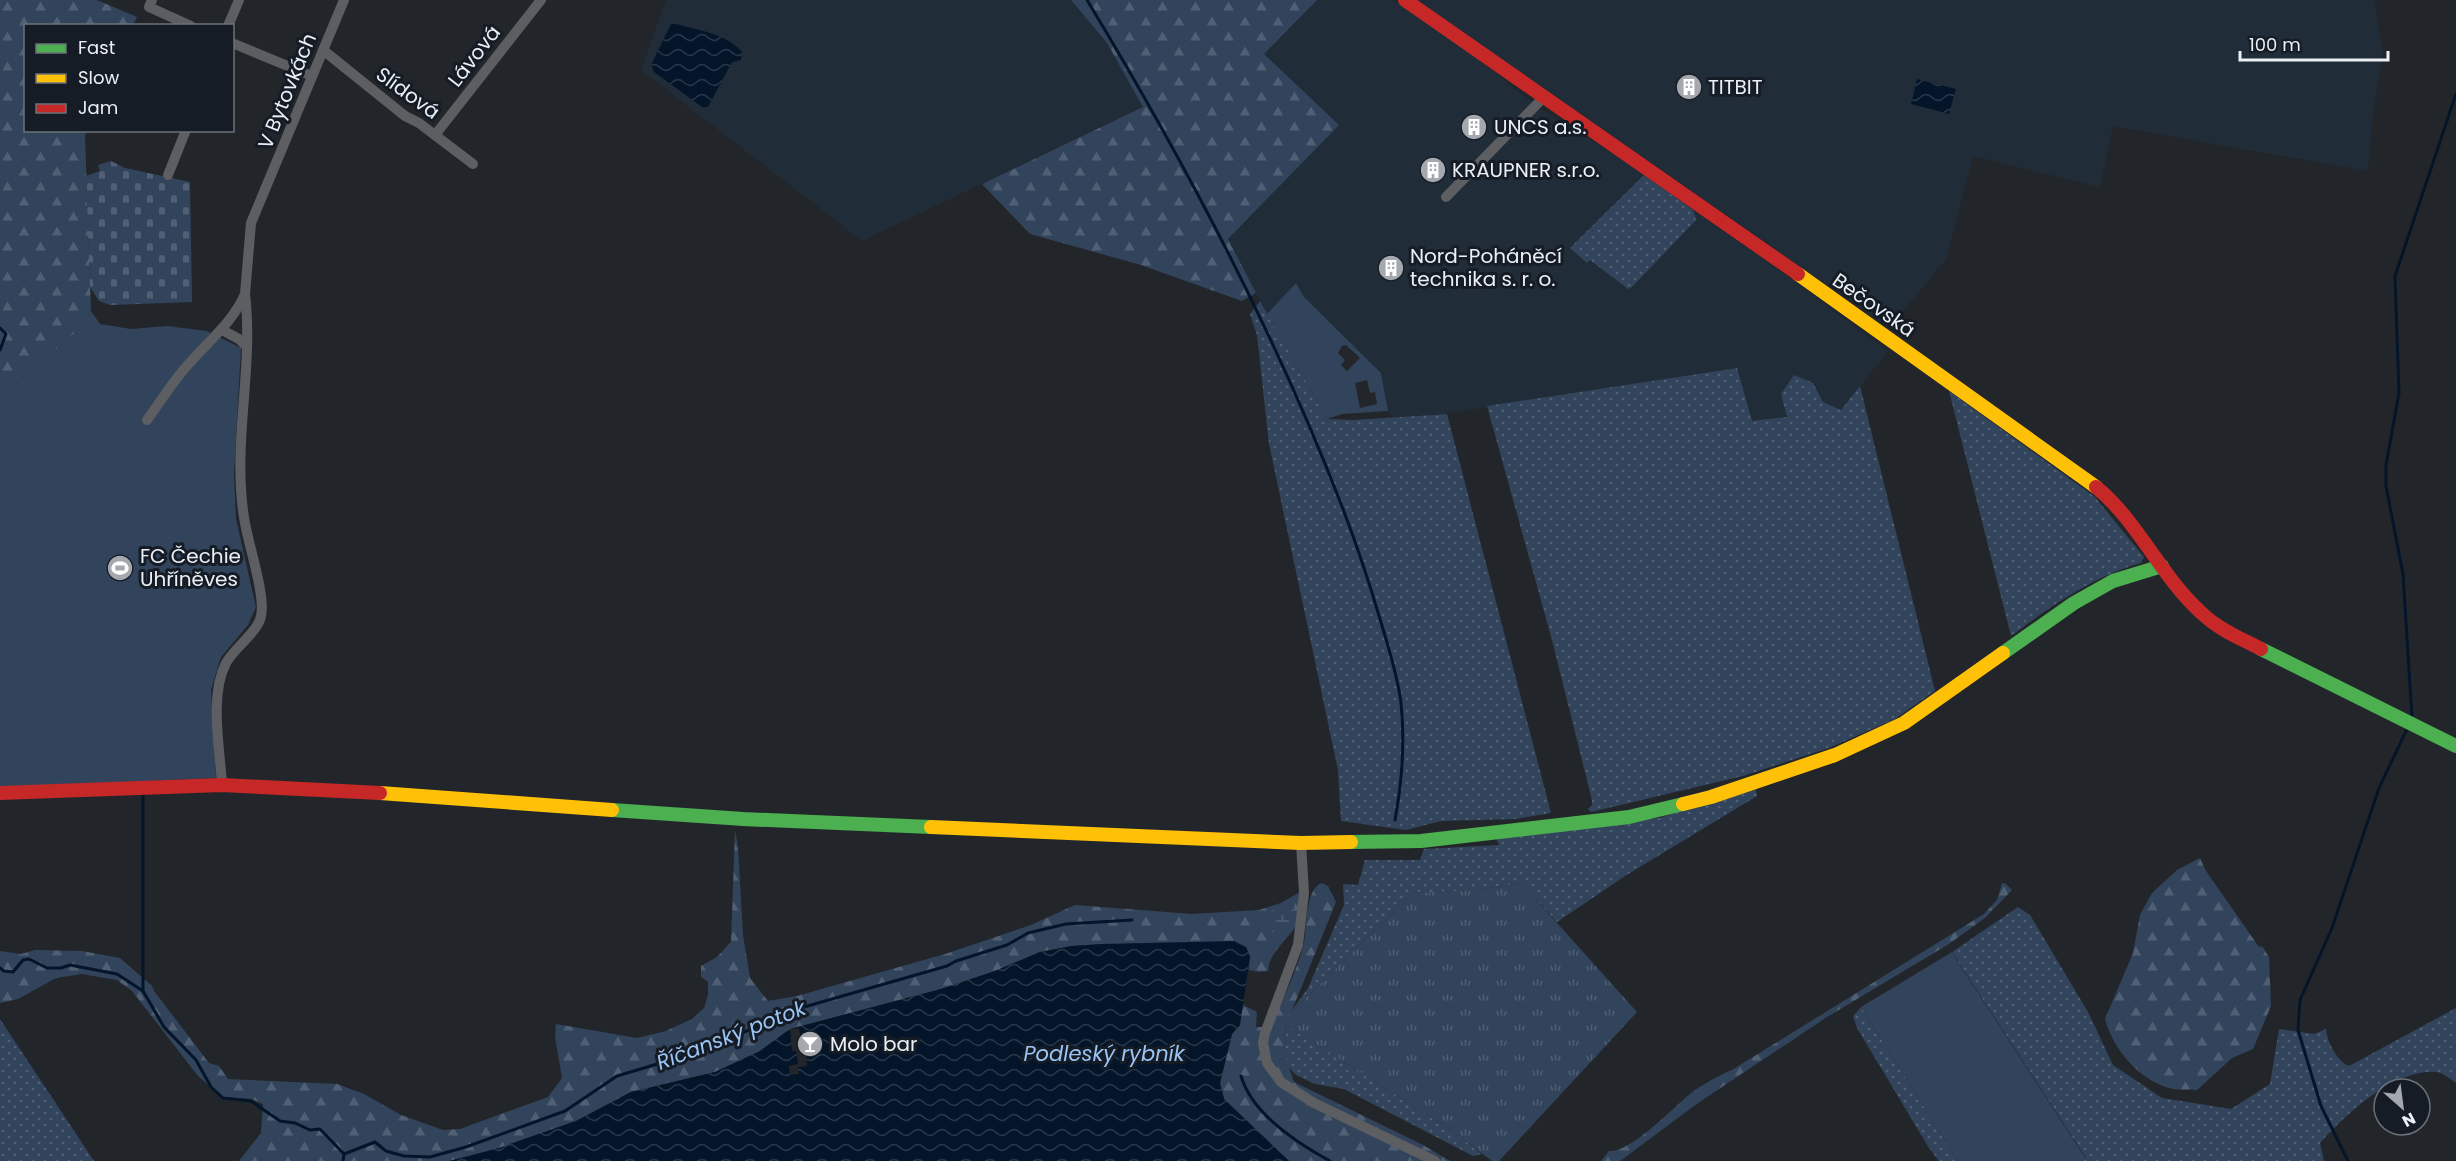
<svg xmlns="http://www.w3.org/2000/svg" width="2456" height="1161" viewBox="0 0 2456 1161" font-family="Poppins,sans-serif">
<defs>
<pattern id="grass-dots" width="8" height="8" patternUnits="userSpaceOnUse" patternTransform="scale(1.5)"><rect width="8" height="8" fill="#32445b"/><path d="M2 2h.1M6 6h.1" fill="none" stroke="#505f73" stroke-width="1.8" stroke-linecap="round"/></pattern>
<pattern id="forest-firs" width="22" height="20" patternUnits="userSpaceOnUse" patternTransform="scale(1.5)"><rect width="22" height="20" fill="#32445b"/><path d="M5 1l3.5 6h-7zM16 11l3.5 6h-7z" fill="#505f73"/></pattern>
<pattern id="wetland-marsh" width="20" height="14" patternUnits="userSpaceOnUse" patternTransform="scale(1.5)"><rect width="20" height="14" fill="#32445b"/><path d="M1 5h8M5 5V1M11 12h8M15 12V8" fill="none" stroke="#505f73"/></pattern>
<pattern id="cemetery-stones" width="16" height="16" patternUnits="userSpaceOnUse" patternTransform="scale(1.5)"><rect width="16" height="16" fill="#32445b"/><path d="M2 7V4a2 2 0 0 1 4 0v3zM10 15v-3a2 2 0 0 1 4 0v3z" fill="#505f73"/></pattern>
<pattern id="park-tufts" width="24" height="20" patternUnits="userSpaceOnUse" patternTransform="scale(1.5)"><rect width="24" height="20" fill="#32445b"/><path d="M3 7l-1-3M5 7V3M7 7l1-3M15 17l-1-3M17 17v-4M19 17l1-3" fill="none" stroke="#505f73"/></pattern>
<pattern id="water-waves" width="16" height="10" patternUnits="userSpaceOnUse" patternTransform="scale(1.5)"><rect width="16" height="10" fill="#04152a"/><path d="M0 5q4-4 8 0t8 0" fill="none" stroke="#29374a"/></pattern>
</defs>
<rect width="100%" height="100%" fill="#22262b"/>
<g fill="#212c39">
<path d="M 666,0 L 1071,0 L 1107,43 L 1143,107 L 862,241 L 641,70 Z"/>
<path d="M 1317,0 L 1394,0 L 1445,33 L 1541,109 L 1623,160 L 1790,278 L 1888,351 L 1841,410 L 1823,402 L 1813,383 L 1781,394 L 1787,418 L 1751,422 L 1736,368 L 1444,414 L 1392,417 L 1388,411 L 1381,373 L 1304,297 L 1296,284 L 1267,314 L 1228,239 L 1338,125 L 1264,54 Z"/>
<path d="M 1417,0 L 2374,0 L 2383,53 L 2372,120 L 2368,171 L 2113,126 L 2100,187 L 1973,156 L 1946,259 L 1889,328 Z"/>
</g>
<g fill="url(#grass-dots)">
<path d="M 1644,175 L 1693,210 L 1696,220 L 1632,287 L 1628,289 L 1590,260 L 1587,263 L 1570,248 Z"/>
<path d="M 1260,301 L 1327,419 L 1353,420 L 1447,414 L 1551,813 L 1515,819 L 1441,821 L 1406,830 L 1341,821 L 1338,770 L 1269,444 L 1257,335 L 1250,314 Z"/>
<path d="M 1737,368 L 1752,421 L 1787,417 L 1781,394 L 1794,375 L 1813,383 L 1823,402 L 1841,410 L 1860,386 L 1935,691 L 1895,719 L 1829,748 L 1743,776 L 1591,812 L 1588,809 L 1592,805 L 1592,800 L 1552,640 L 1487,406 Z"/>
<path d="M 1949,391 L 2095,497 L 2144,557 L 2141,563 C 2092,577 2051,606 2011,636 Z"/>
<path d="M 1755,786 L 1757,796 L 1625,876 L 1557,922 L 1521,883 L 1477,890 L 1412,893 L 1288,1016 L 1308,988 L 1344,905 L 1343,884 L 1358,885 L 1365,860 L 1420,860 L 1424,849 L 1499,845 L 1495,836 L 1659,818 Z"/>
<path d="M 2018,907 L 2030,915 L 2088,1012 L 2113,1065 L 2162,1098 L 2231,1109 L 2270,1084 L 2279,1029 L 2314,1034 L 2326,1029 C 2327,1042 2337,1061 2349,1066 L 2456,1008 L 2456,1083 C 2450,1079 2442,1072 2436,1072 C 2394,1069 2346,1114 2320,1143 L 2324,1161 L 2082,1161 L 2086,1158 L 1952,952 Z"/>
<path d="M 1861,1007 L 1958,1161 L 1939,1161 L 1929,1148 L 1857,1028 L 1853,1016 Z"/>
<path d="M 0,1019 L 94,1161 L 0,1161 Z"/>
<path d="M 1286,1025 L 1454,1132 L 1482,1154 L 1473,1156 L 1344,1089 L 1315,1084 L 1296,1075 L 1287,1065 L 1285,1046 Z"/>
</g>
<g fill="url(#forest-firs)">
<path d="M 0,0 L 97,0 L 137,17 L 133,25 L 26,26 L 26,130 L 87,131 L 85,135 L 91,311 L 80,329 L 0,397 Z"/>
<path d="M 1071,0 L 1317,0 L 1264,54 L 1339,125 L 1228,239 L 1256,293 L 1242,301 L 1141,265 L 1030,234 L 982,184 L 1143,107 L 1107,43 Z"/>
<path d="M 735,830 L 738,847 L 743,935 L 750,978 L 768,1001 L 797,996 L 945,954 L 1031,925 L 1075,905 L 1192,914 L 1259,910 L 1281,903 L 1300,892 C 1300,899 1302,910 1300,917 C 1294,937 1269,949 1268,971 L 1259,972 L 1249,970 L 1250,956 L 1102,944 L 1072,946 L 1040,952 L 995,971 L 941,989 L 790,1029 L 760,1051 L 715,1072 L 631,1092 L 576,1121 L 499,1148 L 464,1159 L 449,1161 L 239,1161 L 261,1133 L 263,1104 L 251,1099 L 223,1097 L 198,1076 L 132,991 L 117,980 L 82,974 L 56,978 L 18,999 L 0,1003 L 0,951 L 21,954 L 35,950 L 82,951 L 120,958 L 152,986 L 154,991 L 209,1063 L 219,1066 L 228,1079 L 337,1084 L 364,1094 L 401,1115 L 443,1130 L 460,1129 L 548,1097 L 562,1078 L 555,1036 L 556,1024 L 637,1038 L 666,1031 L 692,1019 L 704,1008 L 708,995 L 708,982 L 701,977 L 701,966 L 717,957 L 731,942 Z"/>
<path d="M 2200,858 L 2206,871 L 2259,947 L 2262,946 L 2269,957 L 2271,1006 L 2253,1049 L 2232,1058 L 2197,1090 C 2189,1089 2181,1090 2173,1089 C 2141,1082 2113,1050 2105,1019 L 2133,953 L 2140,915 L 2152,893 L 2177,870 Z"/>
<path d="M 1322,883 L 1328,886 L 1336,902 L 1286,1025 C 1284,1046 1287,1063 1294,1082 L 1423,1145 L 1450,1161 L 1289,1161 L 1224,1099 L 1220,1083 L 1232,1034 L 1240,1025 L 1240,1012 L 1243,1005 L 1257,1012 L 1256,1027 L 1271,1027 C 1281,1002 1298,969 1304,943 C 1307,928 1305,888 1322,883 Z"/>
<path d="M 2002,883 L 2006,884 L 2012,890 L 1985,918 L 1949,944 L 1827,1017 L 1698,1103 L 1620,1161 L 1601,1161 L 1609,1151 C 1632,1153 1676,1104 1695,1090 C 1706,1083 1719,1075 1732,1070 L 1984,914 L 1997,900 Z"/>
</g>
<path fill="url(#wetland-marsh)" d="M 1296,898 L 1291,924 L 1274,939 L 1266,914 Z"/>
<path fill="url(#cemetery-stones)" d="M 111,161 L 125,168 L 190,182 L 192,302 L 110,305 L 99,301 L 90,287 L 86,176 L 100,171 L 98,165 Z"/>
<path fill="url(#park-tufts)" d="M 1521,883 L 1637,1012 L 1499,1161 L 1492,1161 L 1454,1132 L 1286,1025 L 1288,1016 L 1412,893 L 1477,890 Z"/>
<g fill="#32445b" fill-rule="evenodd">
<path d="M 1296,283 L 1304,297 L 1381,373 L 1388,411 L 1342,414 L 1327,419 L 1267,314 ZM 1346,345 L 1360,358 L 1347,371 L 1341,365 L 1345,360 L 1338,353 L 1342,346 ZM 1367,380 L 1370,393 L 1375,392 L 1377,404 L 1360,408 L 1355,383 Z"/>
<path d="M 91,311 L 100,324 L 131,329 L 167,326 L 207,331 L 241,348 L 234,474 L 236,519 L 256,607 L 248,625 L 221,657 L 211,690 L 216,778 L 0,787 L 0,397 L 80,329 Z"/>
<path d="M 1952,952 L 1956,959 L 2086,1159 L 2082,1161 L 1958,1161 L 1861,1007 Z"/>
</g>
<g fill="url(#water-waves)">
<path d="M 671,24 L 676,24 C 697,30 728,34 742,52 L 741,60 L 732,62 L 708,107 L 702,107 L 654,72 L 651,65 Z"/>
<path d="M 1917,79 L 1956,89 L 1949,114 L 1911,104 Z"/>
<path d="M 1234,941 L 1246,947 L 1250,956 L 1240,1025 L 1232,1034 L 1220,1083 L 1224,1099 L 1289,1161 L 449,1161 L 499,1148 L 576,1121 L 631,1092 L 715,1072 L 760,1051 L 790,1029 L 941,989 L 995,971 L 1040,952 L 1072,946 L 1102,944 Z"/>
</g>
<path fill="#22262b" d="M 799,1028 L 801,1040 L 807,1039 L 808,1049 L 806,1050 L 807,1066 L 798,1067 L 799,1074 L 790,1075 L 789,1066 L 798,1064 L 796,1051 L 792,1051 L 790,1029 Z"/>
<g fill="none" stroke-linecap="round" stroke-linejoin="round">
<g stroke="#04152a" stroke-width="3">
<path d="M 1087,0 C 1185,162 1275,332 1343,509 C 1358,548 1371,588 1383,629 C 1390,653 1398,678 1401,703 C 1405,742 1402,782 1395,820"/>
<path d="M 0,328 L 6,334 L 0,350"/>
<path d="M 2412,718 L 2403,574 L 2386,486 L 2386,465 L 2399,393 L 2395,276 L 2456,94"/>
<path d="M 0,968 L 4,971 L 13,972 L 23,960 L 29,959 L 47,968 L 61,968 L 70,965 L 117,974 L 143,991 L 164,1027 L 196,1060 L 211,1087 L 223,1098 L 251,1101 L 280,1121 L 295,1123 L 310,1130 L 320,1129 L 344,1154 L 375,1142 L 386,1151 L 404,1156 L 430,1157 L 466,1147 L 565,1111 L 617,1076 L 701,1051 L 797,1009 L 947,966 L 956,961 L 1007,945 L 1028,933 L 1066,924 L 1132,920"/>
<path d="M 143,991 L 143,793"/>
<path d="M 1241,1076 C 1252,1114 1297,1143 1330,1161"/>
<path d="M 343,1161 L 344,1154"/>
<path d="M 2348,1161 L 2321,1106 L 2298,1030 L 2300,1000 L 2332,928 L 2379,788 L 2408,727"/>
</g>
<g stroke="#5d5e61" stroke-width="10">
<path d="M 152,0 L 149,7 L 191,26"/>
<path d="M 228,26 L 239,0"/>
<path d="M 232,43 L 312,76"/>
<path d="M 323,50 L 405,116 L 419,123 L 473,164"/>
<path d="M 435,135 L 541,0"/>
<path d="M 168,175 L 186,130"/>
<path d="M 1446,197 L 1545,96"/>
<path d="M 222,330 L 239,339 L 247,347"/>
<path d="M 147,420 C 160,402 172,383 186,367 C 207,342 232,324 245,294 L 251,223 L 344,0"/>
<path d="M 222,785 C 220,748 209,696 226,663 C 235,647 258,632 261,616 C 266,595 247,541 244,517 C 232,443 254,368 245,294"/>
<path d="M 1301,843 L 1304,893 L 1298,945 L 1265,1033 L 1263,1043 L 1267,1063 L 1281,1082 L 1314,1103 L 1435,1161"/>
</g>
<g stroke="#4caf50" stroke-width="14">
<path d="M 2261,649 L 2456,746"/>
<path d="M 2003,653 L 2074,603 L 2113,581 L 2162,566"/>
<path d="M 612,810 L 743,819 L 931,827"/>
<path d="M 1351,842 L 1421,841 L 1629,817 L 1683,804"/>
</g>
<g stroke="#ffc107" stroke-width="14">
<path d="M 1798,274 L 2096,487"/>
<path d="M 380,793 L 612,810"/>
<path d="M 1683,804 L 1711,797 L 1835,755 L 1904,723 L 2003,653"/>
<path d="M 931,827 L 1301,843 L 1351,842"/>
</g>
<g stroke="#c62828" stroke-width="14">
<path d="M 1405,0 L 1798,274"/>
<path d="M 2096,487 C 2140,523 2162,580 2206,617 C 2222,631 2242,639 2261,649"/>
<path d="M 0,793 L 222,785 L 380,793"/>
</g>
</g>
<defs>
<g id="building-disc" transform="scale(1.35)"><circle r="9.5" fill="#a5a9af" stroke="#151c25"/><path d="M-4-6H4V6H1V3H-1V6H-4ZM-2.5-4.3h1.7v1.8h-1.7ZM.8-4.3h1.7v1.8H.8ZM-2.5-1h1.7V.8h-1.7ZM.8-1h1.7V.8H.8Z" fill="#fff"/></g>
<g id="stadium-disc" transform="scale(1.35)"><circle r="9.5" fill="#a5a9af" stroke="#151c25"/><path d="M0-5a6.5 5 0 1 0 0 10a6.5 5 0 1 0 0-10ZM-3.5-1.8h7v3.6h-7Z" fill="#fff"/></g>
<g id="bar-disc" transform="scale(1.35)"><circle r="9.5" fill="#a5a9af" stroke="#151c25"/><path d="M-6-5H6L.8 .8V4.5H3.5V6h-7V4.5H-.8V.8Z" fill="#fff"/></g>
</defs>
<g fill-rule="evenodd">
<use href="#building-disc" x="1689" y="87"/>
<use href="#building-disc" x="1474" y="127"/>
<use href="#building-disc" x="1433" y="170"/>
<use href="#building-disc" x="1391" y="268"/>
<use href="#stadium-disc" x="120" y="568"/>
<use href="#bar-disc" x="810" y="1044"/>
</g>
<g text-anchor="middle" dominant-baseline="central" stroke-width="6" stroke-linejoin="round" paint-order="stroke">
<g font-size="20" fill="#ebf0f6" stroke="#151c25">
<text transform="translate(474 56) rotate(-52)">Lávová</text>
<text transform="translate(287 91) rotate(-68)">V Bytovkách</text>
<text transform="translate(408 93) rotate(36)">Slídová</text>
<text transform="translate(1874 305) rotate(35)">Bečovská</text>
</g>
<g font-size="20" fill="#ebf0f6" stroke="#151c25" text-anchor="start">
<text x="1708" y="87">TITBIT</text>
<text x="1494" y="127">UNCS a.s.</text>
<text x="1452" y="170">KRAUPNER s.r.o.</text>
<text x="1410" y="256">Nord-Poháněcí<tspan x="1410" dy="23">technika s. r. o.</tspan></text>
<text x="140" y="556">FC Čechie<tspan x="140" dy="23">Uhříněves</tspan></text>
<text x="830" y="1044">Molo bar</text>
</g>
<g font-size="21" font-style="italic" fill="#9bc5f6" stroke="#151c25">
<text transform="translate(731 1035) rotate(-21)">Říčanský potok</text>
<text x="1104" y="1053">Podleský rybník</text>
</g>
</g>
<rect x="24" y="24" width="210" height="108" fill="#151c25" stroke="#6b7179" stroke-width="1.5"/>
<rect x="36" y="44" width="30" height="9" fill="#4caf50" stroke="#6b7179" stroke-width="1.5"/>
<text x="78" y="54" font-size="18" fill="#ebf0f6">Fast</text>
<rect x="36" y="74" width="30" height="9" fill="#ffc107" stroke="#6b7179" stroke-width="1.5"/>
<text x="78" y="84" font-size="18" fill="#ebf0f6">Slow</text>
<rect x="36" y="104" width="30" height="9" fill="#c62828" stroke="#6b7179" stroke-width="1.5"/>
<text x="78" y="114" font-size="18" fill="#ebf0f6">Jam</text>
<g transform="translate(2402 1107) rotate(152)"><circle r="28" fill="#151c25" stroke="#6b7179" stroke-width="1.5"/>
<path d="M0-4.5L10 22L0 15L-10 22Z" fill="#a5a9af"/>
<text y="-9" font-size="16" font-weight="bold" text-anchor="middle" fill="#ebf0f6">N</text>
</g>
<path d="M2240 51v9h148v-9" fill="none" stroke="#ebf0f6" stroke-width="3"/>
<text x="2249" y="51" font-size="18" fill="#ebf0f6" stroke="#151c25" stroke-width="4.5" paint-order="stroke">100 m</text>
</svg>
